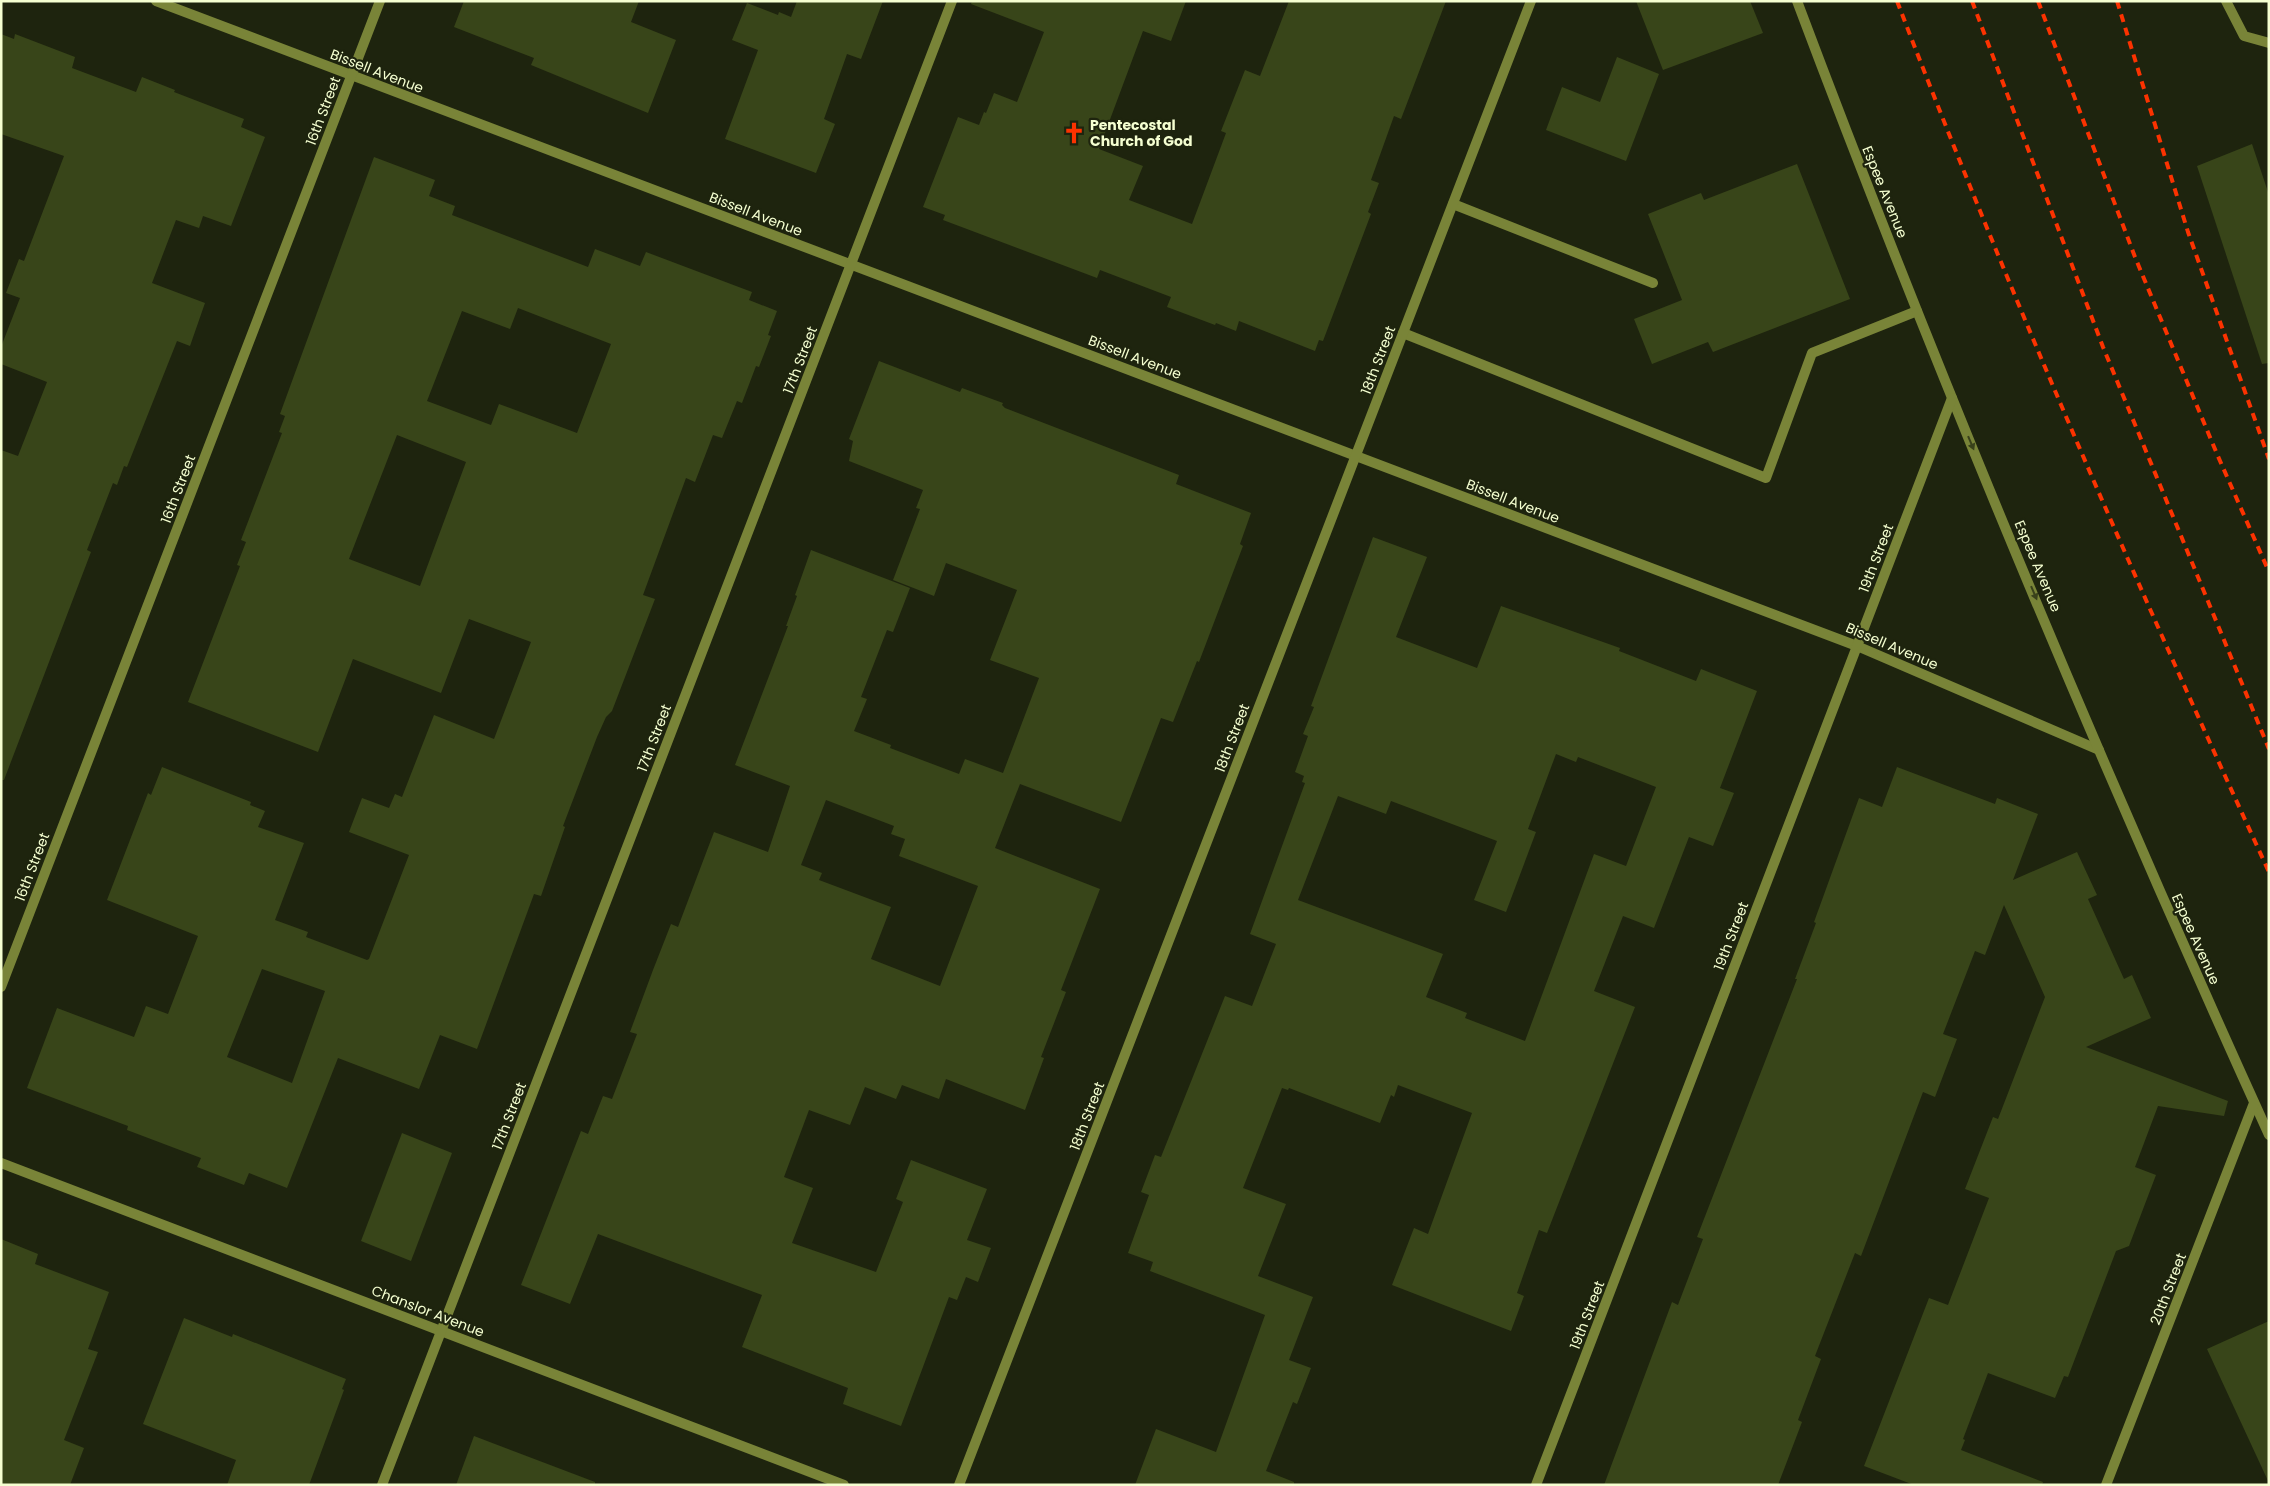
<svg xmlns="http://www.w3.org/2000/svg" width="2270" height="1486" viewBox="0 0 2270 1486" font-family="Poppins,sans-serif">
<rect width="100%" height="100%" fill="#1e240e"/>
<g fill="#384519" fill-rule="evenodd">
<path d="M 464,1 L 639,1 L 631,22 L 676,40 L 648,113 L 531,65 L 534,58 L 454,27 Z"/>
<path d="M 797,1 L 883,1 L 861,59 L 847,54 L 824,119 L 835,124 L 816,173 L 725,139 L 758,50 L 732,40 L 747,3 L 778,15 L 779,12 L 791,17 Z"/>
<path d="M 972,1 L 1186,1 L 1171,41 L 1143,31 L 1099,149 L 1143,166 L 1129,200 L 1192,224 L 1226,133 L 1221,131 L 1245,70 L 1260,76 L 1289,1 L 1446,1 L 1401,119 L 1394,116 L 1371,180 L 1379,183 L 1368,212 L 1371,214 L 1323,341 L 1319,340 L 1315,351 L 1239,321 L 1236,331 L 1216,323 L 1215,325 L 1167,307 L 1171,297 L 1100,270 L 1097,278 L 943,220 L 945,215 L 923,207 L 958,117 L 979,125 L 984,112 L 986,113 L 994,93 L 1017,102 L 1044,32 L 971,4 Z"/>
<path d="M 1636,1 L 1750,1 L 1763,33 L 1663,70 Z"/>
<path d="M 1,34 L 14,39 L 15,34 L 75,57 L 72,68 L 136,92 L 142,77 L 175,90 L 174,92 L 244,119 L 241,127 L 265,137 L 231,226 L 203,216 L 199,228 L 176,220 L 152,283 L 205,303 L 190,346 L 177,341 L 127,467 L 124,466 L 117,485 L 113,483 L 87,550 L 91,552 L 4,780 L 1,780 L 1,450 L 18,456 L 47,382 L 1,364 L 1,347 L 20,298 L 6,293 L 19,259 L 24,261 L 64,156 L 1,134 Z"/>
<path d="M 1617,57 L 1659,74 L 1626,161 L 1546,130 L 1562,87 L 1600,102 Z"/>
<path d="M 2252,144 L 2269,195 L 2269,363 L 2262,364 L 2197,166 Z"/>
<path d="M 374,157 L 435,180 L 429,196 L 455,206 L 452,215 L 588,267 L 595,249 L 640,266 L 646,252 L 752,292 L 749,300 L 777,311 L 768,335 L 771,336 L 759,367 L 756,366 L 742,403 L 737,401 L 722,438 L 713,435 L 695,482 L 686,478 L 643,595 L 655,599 L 612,711 L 606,717 L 597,737 L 563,826 L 565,827 L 541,896 L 534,894 L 477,1049 L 440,1035 L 419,1089 L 338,1058 L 287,1188 L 249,1173 L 244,1185 L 197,1167 L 201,1158 L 127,1130 L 128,1126 L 27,1088 L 57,1008 L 134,1037 L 146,1006 L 168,1014 L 198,936 L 107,900 L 148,793 L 151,795 L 162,767 L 251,802 L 250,805 L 265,811 L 258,827 L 304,843 L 275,920 L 308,932 L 306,937 L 367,960 L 369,959 L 409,855 L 349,832 L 362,798 L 389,808 L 395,794 L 402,797 L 434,715 L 494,739 L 531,642 L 469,619 L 441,693 L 353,659 L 318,752 L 188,702 L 240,566 L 237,565 L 246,542 L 241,540 L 282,433 L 279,432 L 285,416 L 280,414 ZM 518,308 L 611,344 L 577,433 L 499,404 L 491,425 L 427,401 L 462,311 L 510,329 ZM 397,435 L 466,462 L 420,586 L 349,559 ZM 262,969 L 325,991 L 292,1083 L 227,1057 Z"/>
<path d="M 1797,164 L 1850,299 L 1713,352 L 1708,342 L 1652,364 L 1634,319 L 1682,300 L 1648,214 L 1701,193 L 1704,200 Z"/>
<path d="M 879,361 L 960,392 L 962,388 L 1003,403 L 1002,405 L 1005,408 L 1179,475 L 1176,484 L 1251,513 L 1240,544 L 1243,546 L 1199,662 L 1197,661 L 1173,722 L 1161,718 L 1121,822 L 1020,784 L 995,848 L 1100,889 L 1061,990 L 1066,992 L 1041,1057 L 1044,1058 L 1025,1110 L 946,1079 L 939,1099 L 902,1085 L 896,1099 L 865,1087 L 850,1125 L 809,1110 L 784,1177 L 813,1188 L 792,1243 L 876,1272 L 903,1202 L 896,1199 L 911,1160 L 987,1189 L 967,1240 L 991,1248 L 978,1282 L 966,1277 L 957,1300 L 949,1297 L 901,1426 L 843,1404 L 848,1388 L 742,1347 L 762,1295 L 598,1234 L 570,1304 L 521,1285 L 581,1131 L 588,1134 L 603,1096 L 612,1099 L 637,1034 L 630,1032 L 653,970 L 671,924 L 678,927 L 714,832 L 768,852 L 790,786 L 735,765 L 788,626 L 786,626 L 797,596 L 795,595 L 811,550 L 910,588 L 893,632 L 887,630 L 861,697 L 867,699 L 854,731 L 891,745 L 890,748 L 959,774 L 965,759 L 1003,773 L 1039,678 L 990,660 L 1017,590 L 946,563 L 934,596 L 893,580 L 920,509 L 916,508 L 923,490 L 849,461 L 853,441 L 849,439 ZM 826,800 L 894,826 L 891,834 L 905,839 L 899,856 L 978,886 L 940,986 L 871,959 L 891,907 L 819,880 L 822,873 L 801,865 Z"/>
<path d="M 1373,537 L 1427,557 L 1396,637 L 1477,668 L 1501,606 L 1620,648 L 1619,651 L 1696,681 L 1701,669 L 1757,691 L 1720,788 L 1734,793 L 1713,846 L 1689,837 L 1654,928 L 1623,916 L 1594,991 L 1635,1007 L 1547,1233 L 1539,1230 L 1517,1293 L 1524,1296 L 1511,1331 L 1392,1285 L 1414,1228 L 1428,1234 L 1472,1113 L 1398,1085 L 1394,1097 L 1391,1095 L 1380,1123 L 1289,1088 L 1288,1090 L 1282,1088 L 1243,1188 L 1286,1204 L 1258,1276 L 1313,1297 L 1289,1360 L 1311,1368 L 1297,1404 L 1293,1402 L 1266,1471 L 1294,1482 L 1294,1485 L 1135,1485 L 1156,1429 L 1216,1452 L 1265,1315 L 1150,1271 L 1153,1262 L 1128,1253 L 1149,1195 L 1141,1192 L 1155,1155 L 1161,1157 L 1225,996 L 1252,1006 L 1276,944 L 1250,934 L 1305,783 L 1302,782 L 1304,776 L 1295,772 L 1308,736 L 1303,734 L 1314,707 L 1311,706 ZM 1556,754 L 1576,762 L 1578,757 L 1656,787 L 1626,866 L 1594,854 L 1525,1041 L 1465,1018 L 1467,1013 L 1426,997 L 1443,954 L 1298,900 L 1338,796 L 1386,814 L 1391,801 L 1497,841 L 1474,900 L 1506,912 L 1536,832 L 1528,829 Z"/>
<path d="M 1897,767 L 1995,804 L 1997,798 L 2038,814 L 2013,880 L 2077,852 L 2097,895 L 2088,899 L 2124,979 L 2132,975 L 2151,1018 L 2086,1047 L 2228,1101 L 2224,1116 L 2158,1106 L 2135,1167 L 2156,1175 L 2129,1246 L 2116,1251 L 2068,1377 L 2064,1376 L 2055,1398 L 1988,1373 L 1963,1439 L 1965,1440 L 1961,1450 L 2043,1482 L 2042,1485 L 1914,1485 L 1864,1466 L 1929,1298 L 1948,1305 L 1989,1198 L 1965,1189 L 1993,1117 L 1998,1119 L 2045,997 L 2004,905 L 1985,955 L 1975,951 L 1943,1034 L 1957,1039 L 1935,1097 L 1923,1092 L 1861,1256 L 1855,1253 L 1815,1356 L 1821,1359 L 1798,1420 L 1802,1422 L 1778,1485 L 1604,1485 L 1672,1302 L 1678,1305 L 1703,1239 L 1697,1237 L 1797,979 L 1795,979 L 1816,923 L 1814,922 L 1859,798 L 1882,807 Z"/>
<path d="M 402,1133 L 452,1153 L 411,1261 L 361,1241 Z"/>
<path d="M 1,1239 L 38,1254 L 35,1264 L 109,1292 L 88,1349 L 98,1352 L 64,1440 L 84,1448 L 70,1485 L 1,1485 Z"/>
<path d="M 184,1318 L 232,1337 L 233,1334 L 346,1379 L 342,1389 L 344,1390 L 309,1485 L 227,1485 L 236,1460 L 143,1424 Z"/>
<path d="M 2269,1321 L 2269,1483 L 2207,1349 Z"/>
<path d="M 474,1436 L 595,1482 L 595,1485 L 456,1485 Z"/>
</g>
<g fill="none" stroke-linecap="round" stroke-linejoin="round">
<g stroke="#798438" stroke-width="10">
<path d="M 2226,1 L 2244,36 L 2269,43"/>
<path d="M 1453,204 L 1653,283"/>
<path d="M 1403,333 L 1766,478 L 1812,353 L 1917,311"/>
</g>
<g stroke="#798438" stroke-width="10">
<path d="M 156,1 L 1857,646 L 2099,750"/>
<path d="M 1797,1 C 1941,384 2100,763 2269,1135"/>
<path d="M 1,987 L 380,1"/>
<path d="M 1,1163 L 844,1485"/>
<path d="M 382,1485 L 952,1"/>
<path d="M 959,1485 L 1531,1"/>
<path d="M 1536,1485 L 1952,398"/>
<path d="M 2106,1485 L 2254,1103"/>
</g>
<g stroke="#fc3200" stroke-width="4" stroke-dasharray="8 6" stroke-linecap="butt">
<path d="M 1897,1 C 2010,296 2137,585 2269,872"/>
<path d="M 1972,1 L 2103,347 L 2269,749"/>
<path d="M 2038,1 L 2135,257 L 2217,454 L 2269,572"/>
<path d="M 2117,1 L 2188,232 L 2269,459"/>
</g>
</g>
<defs><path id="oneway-solid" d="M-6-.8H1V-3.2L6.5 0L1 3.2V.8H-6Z" transform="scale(1.25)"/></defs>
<g fill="#39411b">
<use href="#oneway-solid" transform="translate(1971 443) rotate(67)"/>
<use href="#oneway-solid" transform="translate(2034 593) rotate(67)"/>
</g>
<defs>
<g id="church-bare" transform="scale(1.725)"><path d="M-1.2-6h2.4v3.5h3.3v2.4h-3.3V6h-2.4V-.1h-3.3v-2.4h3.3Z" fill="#fc3200" stroke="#1e240e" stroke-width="2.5" paint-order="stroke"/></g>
</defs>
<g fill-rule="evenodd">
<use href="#church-bare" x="1074" y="133"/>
</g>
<g text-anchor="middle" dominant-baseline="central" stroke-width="4.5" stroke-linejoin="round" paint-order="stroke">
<g font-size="14" fill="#f5ffd1" stroke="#1e240e">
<text transform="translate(377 71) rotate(21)">Bissell Avenue</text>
<text transform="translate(323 111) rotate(-69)">16th Street</text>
<text transform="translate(1885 192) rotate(68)">Espee Avenue</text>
<text transform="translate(756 214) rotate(21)">Bissell Avenue</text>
<text transform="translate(1135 357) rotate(21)">Bissell Avenue</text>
<text transform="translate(800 360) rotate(-69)">17th Street</text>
<text transform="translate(1378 360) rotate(-69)">18th Street</text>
<text transform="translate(178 489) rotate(-69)">16th Street</text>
<text transform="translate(1513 501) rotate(21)">Bissell Avenue</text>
<text transform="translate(1876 558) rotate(-69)">19th Street</text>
<text transform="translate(2038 566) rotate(67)">Espee Avenue</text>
<text transform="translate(1892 646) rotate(23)">Bissell Avenue</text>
<text transform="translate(654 738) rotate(-69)">17th Street</text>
<text transform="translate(1232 738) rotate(-69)">18th Street</text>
<text transform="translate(32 867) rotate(-69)">16th Street</text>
<text transform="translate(1731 936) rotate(-69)">19th Street</text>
<text transform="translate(2196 939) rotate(66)">Espee Avenue</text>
<text transform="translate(509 1116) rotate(-69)">17th Street</text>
<text transform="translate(1087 1116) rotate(-69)">18th Street</text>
<text transform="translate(2168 1289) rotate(-69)">20th Street</text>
<text transform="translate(428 1311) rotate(21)">Chanslor Avenue</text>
<text transform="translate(1587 1315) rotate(-69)">19th Street</text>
</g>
<g font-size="14" font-weight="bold" fill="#f5ffd1" stroke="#1e240e" text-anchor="start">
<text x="1090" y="125">Pentecostal<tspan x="1090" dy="16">Church of God</tspan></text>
</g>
</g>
<rect width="2270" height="1486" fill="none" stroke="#f5ffd1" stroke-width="5"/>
</svg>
